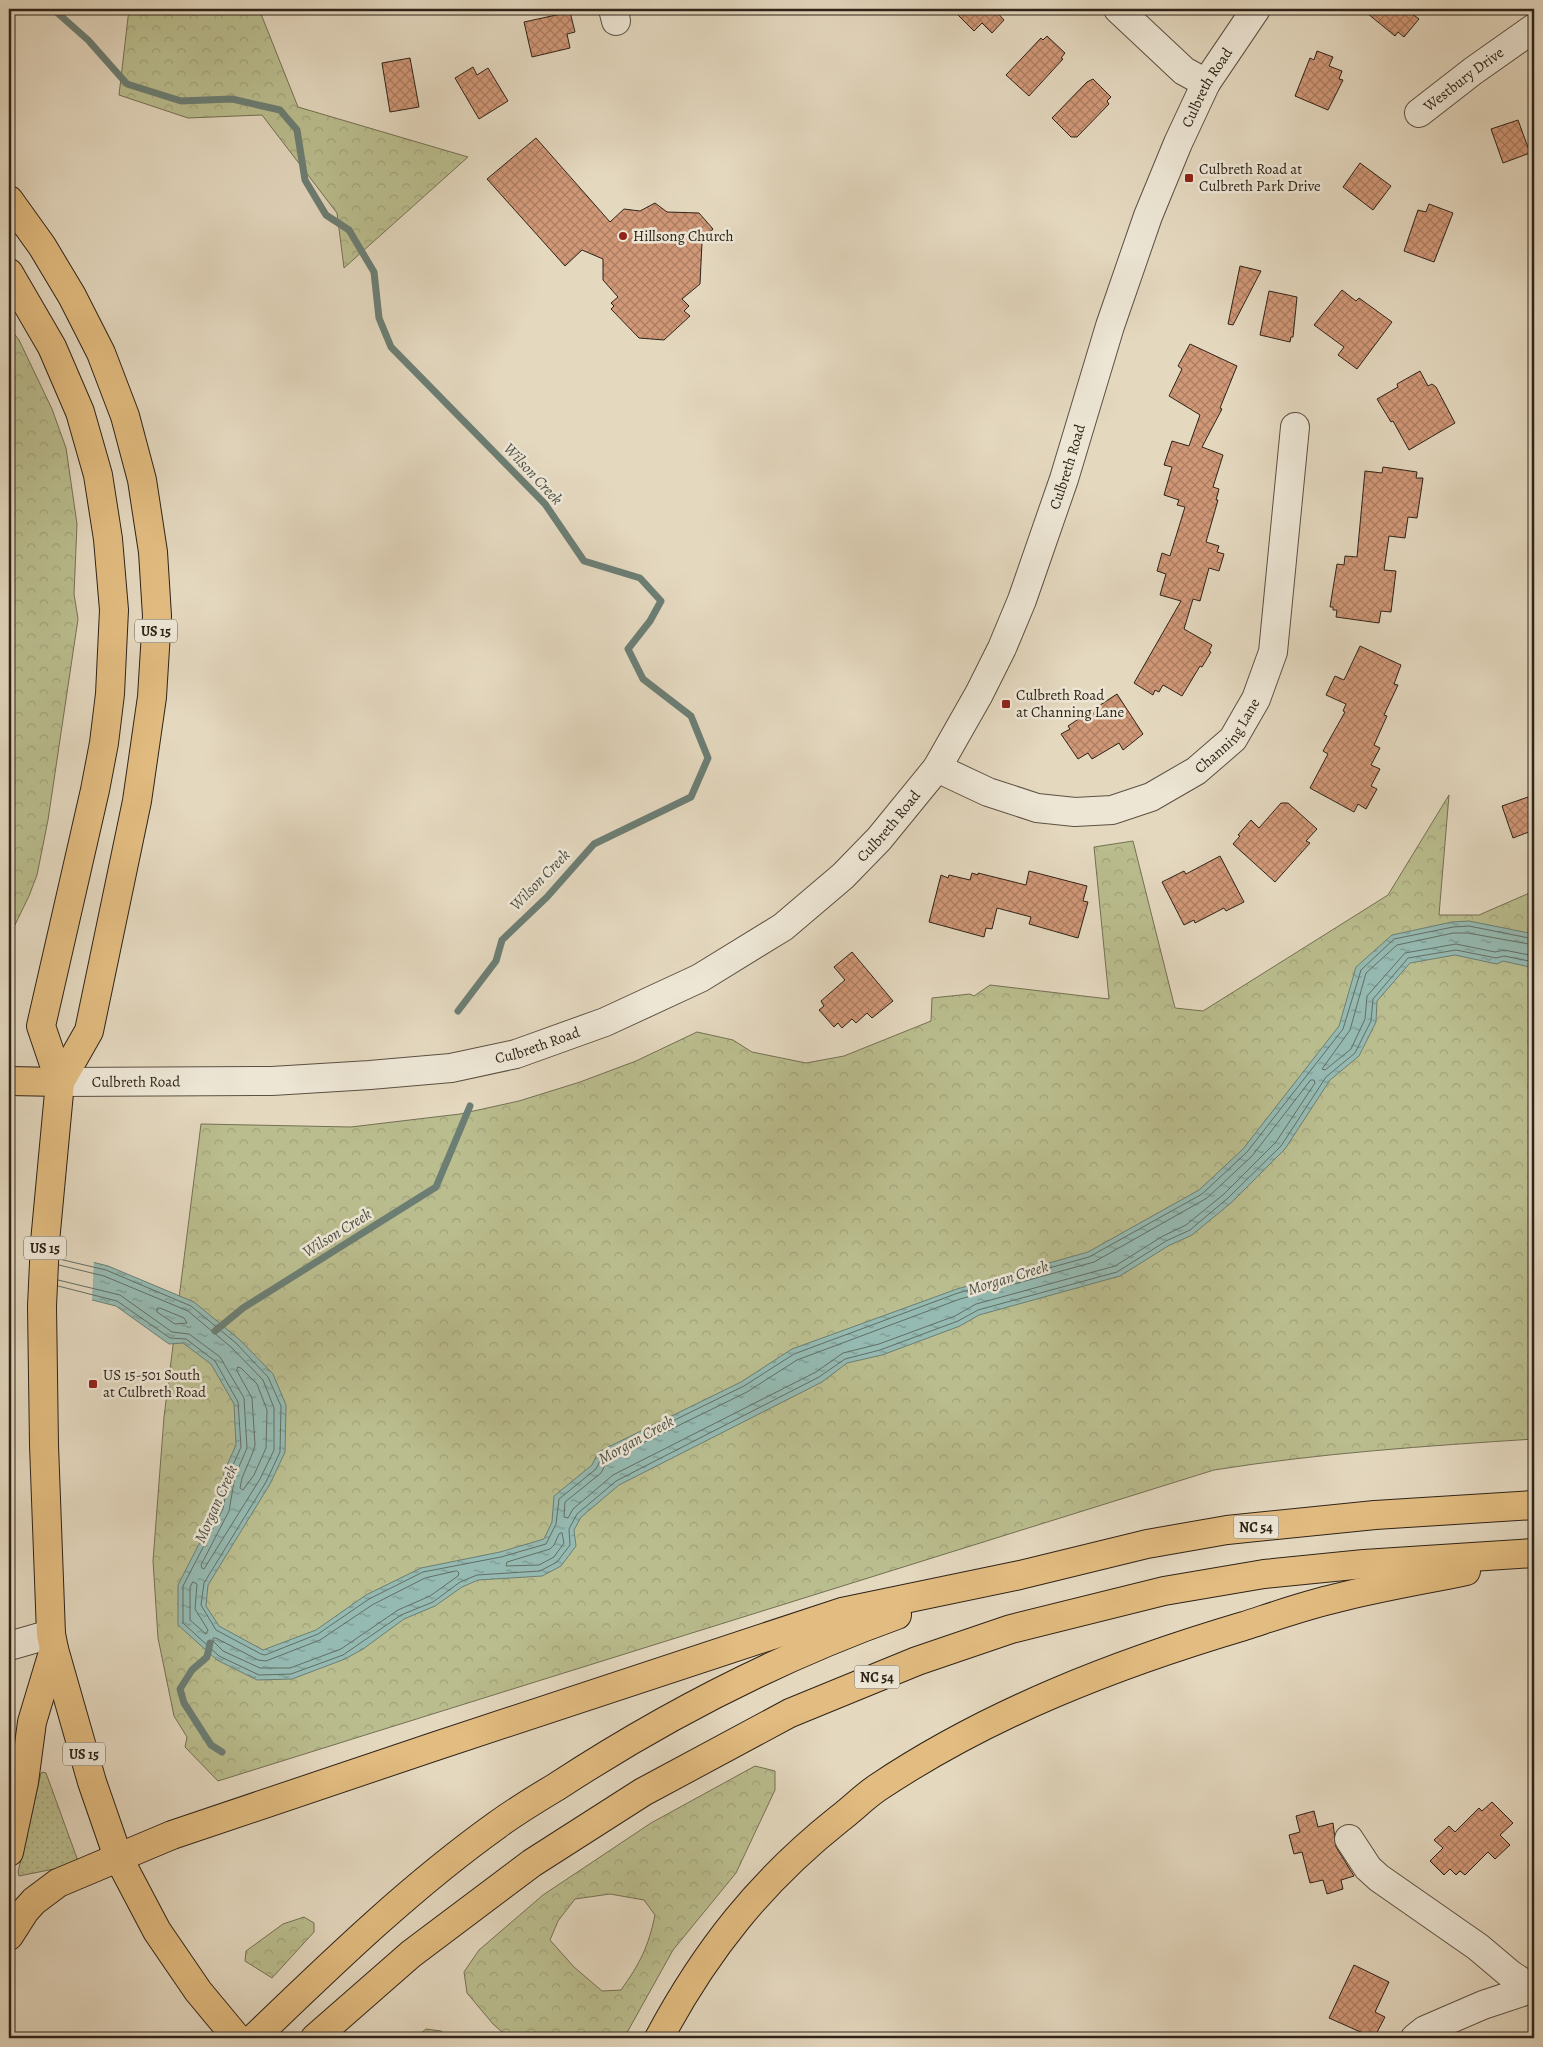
<svg xmlns="http://www.w3.org/2000/svg" width="1543" height="2047" viewBox="0 0 1543 2047" font-family="Alegreya,serif">
<defs>
<pattern id="grass-dots" width="8" height="8" patternUnits="userSpaceOnUse" patternTransform="scale(1.25)"><rect width="8" height="8" fill="#babd8e"/><path d="M2 2h.1M6 6h.1" fill="none" stroke="#a0a27a" stroke-width="1.8" stroke-linecap="round"/></pattern>
<pattern id="forest-crowns" width="20" height="18" patternUnits="userSpaceOnUse" patternTransform="scale(1.25)"><rect width="20" height="18" fill="#babd8e"/><path d="M2 6a3 3 0 1 1 6 0M12 15a3 3 0 1 1 6 0" fill="none" stroke="#a0a27a"/></pattern>
<pattern id="water-ripples" width="26" height="14" patternUnits="userSpaceOnUse" patternTransform="scale(1.25)"><rect width="26" height="14" fill="#95bab2"/><path d="M2 4q2-2 4 0t4 0M15 11q2-2 4 0t4 0" fill="none" stroke="#7a9790"/></pattern>
<pattern id="building-cross-hatch" width="8" height="8" patternUnits="userSpaceOnUse" patternTransform="scale(1.25)"><rect width="8" height="8" fill="#d19878"/><path d="M0 0l8 8M0 8l8-8" fill="none" stroke="#aa7c61"/></pattern>
</defs>
<rect width="100%" height="100%" fill="#e4d8bf"/>
<filter id="stains"><feTurbulence type="fractalNoise" baseFrequency=".004" numOctaves="4"/><feColorMatrix values="0 0 0 0 .2 0 0 0 0 .09 0 0 0 0 .02 0 0 0 .5 -.17"/></filter>
<radialGradient id="worn" r=".72"><stop offset=".6" stop-color="#630" stop-opacity="0"/><stop offset="1" stop-color="#630" stop-opacity=".3"/></radialGradient>
<path fill="url(#grass-dots)" stroke="#747053" d="M 43,1772 L 46,1773 L 78,1861 L 74,1865 L 19,1876 L 18,1872 L 41,1773 Z"/>
<g fill="url(#forest-crowns)" stroke="#747053" fill-rule="evenodd">
<path d="M 129,9 L 259,9 L 298,107 L 468,157 L 344,268 L 337,213 L 262,115 L 188,118 L 119,95 Z"/>
<path d="M 9,327 L 19,340 L 52,409 L 66,448 L 77,524 L 74,594 L 78,619 L 48,820 L 37,875 L 29,896 L 9,937 Z"/>
<path d="M 1449,795 L 1439,915 L 1479,915 L 1534,891 L 1534,1439 C 1426,1446 1321,1453 1214,1470 L 218,1781 L 185,1747 L 187,1737 L 174,1716 L 158,1638 L 153,1561 L 164,1417 L 201,1124 L 351,1127 L 460,1114 L 519,1101 L 580,1082 L 636,1061 L 697,1032 L 733,1040 L 752,1052 L 806,1063 L 844,1056 L 931,1021 L 932,998 L 970,994 L 974,996 L 990,985 L 1109,999 L 1094,847 L 1133,841 L 1175,1008 L 1203,1011 L 1388,895 Z"/>
<path d="M 755,1766 L 775,1771 L 775,1790 L 736,1873 L 673,1950 L 624,2038 L 509,2038 L 493,2024 L 467,1993 L 464,1972 L 479,1950 L 543,1895 L 651,1823 ZM 610,1894 L 644,1900 L 655,1915 C 648,1948 640,1963 621,1990 L 602,1991 L 574,1967 L 550,1940 L 558,1921 L 575,1899 Z"/>
<path d="M 304,1917 L 314,1923 L 314,1932 L 272,1978 L 245,1961 L 246,1951 L 283,1924 Z"/>
<path d="M 426,2029 L 441,2031 L 450,2038 L 415,2038 Z"/>
</g>
<path fill="url(#water-ripples)" stroke="#6c7e74" d="M 1469,921 L 1534,934 L 1534,968 L 1503,961 L 1497,964 L 1455,955 L 1410,963 L 1377,1001 L 1376,1022 L 1359,1056 L 1330,1080 L 1285,1149 L 1232,1202 L 1192,1235 L 1168,1246 L 1120,1276 L 979,1315 L 960,1326 L 882,1355 L 847,1363 L 822,1382 L 619,1485 L 581,1517 L 574,1530 L 576,1546 L 561,1566 L 542,1576 L 478,1580 L 462,1587 L 435,1606 L 404,1619 L 363,1649 L 345,1659 L 292,1679 L 257,1680 L 217,1660 L 178,1625 L 178,1585 L 218,1507 L 224,1472 L 236,1445 L 234,1404 L 211,1364 L 183,1343 L 169,1344 L 116,1306 L 9,1279 L 9,1241 L 108,1266 L 194,1302 L 240,1340 L 273,1374 L 286,1405 L 285,1452 L 270,1484 L 208,1585 L 206,1606 L 219,1626 L 263,1650 L 316,1630 L 366,1595 L 421,1568 L 500,1552 L 544,1539 L 552,1522 L 554,1496 L 592,1465 L 598,1452 L 741,1382 L 792,1349 L 957,1289 L 1088,1252 L 1199,1190 L 1243,1149 L 1339,1026 L 1356,967 L 1392,935 L 1452,922 Z"/>
<path fill="#e4d8bf" d="M 9,1238 L 94,1260 L 92,1302 L 9,1282 Z"/>
<g fill="none" stroke-linecap="round" stroke-linejoin="round">
<g stroke="#626e65" stroke-width="1">
<path d="M 1534,945 L 1468,933 L 1453,933 L 1397,945 L 1366,973 L 1350,1030 L 1322,1069 L 1325,1070 L 1351,1049 L 1365,1019 L 1367,996 L 1405,953 L 1456,944 L 1495,952 L 1504,950 L 1534,956"/>
<path d="M 1311,1080 L 1314,1080 L 1315,1083 L 1276,1142 L 1224,1194 L 1186,1225 L 1163,1236 L 1115,1266 L 976,1304 L 955,1316 L 879,1344 L 843,1353 L 816,1372 L 613,1475 L 573,1509 L 568,1518 L 564,1517 L 565,1502 L 601,1473 L 608,1460 L 747,1392 L 797,1360 L 960,1299 L 1094,1262 L 1207,1198 L 1252,1156 Z"/>
<path d="M 59,1259 L 106,1270 L 191,1306 L 236,1343 L 268,1377 L 281,1406 L 280,1452 L 266,1482 L 204,1583 L 201,1605 L 216,1630 L 261,1654 L 265,1655 L 318,1634 L 369,1599 L 423,1572 L 501,1557 L 546,1544 L 556,1524 L 559,1499 L 596,1469 L 603,1455 L 744,1386 L 794,1354 L 958,1293 L 1089,1257 L 1202,1194 L 1247,1152 L 1343,1029 L 1361,970 L 1394,939 L 1453,927 L 1469,926 L 1534,939"/>
<path d="M 58,1280 L 120,1295 L 172,1332 L 189,1334 L 220,1357 L 244,1398 L 247,1448 L 235,1476 L 229,1511 L 201,1565 L 202,1568 L 204,1569 L 260,1479 L 274,1450 L 274,1408 L 263,1380 L 232,1348 L 188,1311 L 104,1276 L 59,1265"/>
<path d="M 58,1286 L 117,1301 L 170,1338 L 186,1339 L 215,1361 L 238,1402 L 241,1447 L 229,1474 L 223,1509 L 183,1586 L 183,1623 L 219,1656 L 259,1675 L 291,1674 L 343,1655 L 401,1615 L 433,1602 L 460,1582 L 477,1575 L 540,1571 L 557,1562 L 570,1545 L 569,1529 L 577,1514 L 616,1481 L 819,1377 L 845,1359 L 880,1350 L 958,1321 L 978,1310 L 1117,1272 L 1166,1241 L 1190,1230 L 1228,1198 L 1281,1146 L 1326,1077 L 1355,1053 L 1371,1021 L 1373,999 L 1408,958 L 1456,950 L 1496,958 L 1504,956 L 1534,962"/>
<path d="M 160,1308 L 184,1318 L 187,1323 L 175,1324 L 157,1312 L 157,1309 Z"/>
<path d="M 238,1367 L 241,1368 L 257,1384 L 267,1410 L 266,1448 L 254,1475 L 243,1490 L 240,1488 L 242,1478 L 253,1452 L 255,1445 L 252,1398 L 237,1371 Z"/>
<path d="M 562,1533 L 564,1543 L 554,1557 L 539,1565 L 506,1566 L 507,1562 L 550,1549 L 554,1545 L 559,1534 Z"/>
<path d="M 457,1571 L 459,1573 L 458,1576 L 430,1596 L 398,1610 L 341,1649 L 290,1668 L 260,1668 L 223,1651 L 213,1641 L 213,1638 L 216,1638 L 258,1660 L 266,1661 L 320,1640 L 372,1605 L 425,1578 Z"/>
<path d="M 193,1582 L 197,1584 L 195,1609 L 208,1630 L 206,1634 L 190,1620 L 190,1588 Z"/>
</g>
<g stroke="#6c7e74" stroke-width="7">
<path d="M 53,9 L 88,40 L 127,84 L 181,101 L 232,99 L 280,110 L 297,130 L 305,180 L 326,215 L 349,230 L 374,272 L 379,318 L 391,347 L 545,504 L 584,561 L 640,578 L 661,601 L 650,621 L 628,649 L 643,679 L 691,716 L 708,758 L 691,797 L 594,844 L 547,897 L 502,940 L 496,961 L 458,1011"/>
<path d="M 215,1331 L 243,1308 L 436,1187 L 470,1106"/>
<path d="M 210,1643 L 207,1657 L 192,1670 L 180,1689 L 184,1703 L 211,1745 L 222,1752"/>
</g>
</g>
<g fill="url(#building-cross-hatch)" stroke="#2f2318">
<path d="M 952,9 L 996,9 L 995,10 L 1004,20 L 992,33 L 982,23 L 974,31 Z"/>
<path d="M 1362,9 L 1406,9 L 1419,19 L 1404,37 L 1398,32 L 1395,36 Z"/>
<path d="M 570,12 L 575,32 L 567,34 L 570,48 L 532,57 L 524,22 Z"/>
<path d="M 1047,36 L 1065,53 L 1061,58 L 1063,59 L 1029,96 L 1006,75 L 1041,38 L 1043,40 Z"/>
<path d="M 1317,51 L 1333,57 L 1329,66 L 1342,71 L 1339,79 L 1343,80 L 1328,110 L 1295,96 L 1310,58 L 1314,60 Z"/>
<path d="M 410,58 L 419,107 L 390,112 L 382,63 Z"/>
<path d="M 473,67 L 477,75 L 488,68 L 508,101 L 479,119 L 455,78 Z"/>
<path d="M 1093,79 L 1111,97 L 1107,101 L 1109,104 L 1077,137 L 1071,137 L 1052,118 L 1087,82 Z"/>
<path d="M 1518,120 L 1530,153 L 1503,163 L 1491,129 Z"/>
<path d="M 536,138 L 610,222 L 624,209 L 640,211 L 655,203 L 667,212 L 699,213 L 713,229 L 702,242 L 700,284 L 682,299 L 689,306 L 684,311 L 690,316 L 664,340 L 639,338 L 611,309 L 614,306 L 611,303 L 618,297 L 603,280 L 603,259 L 582,250 L 565,266 L 487,179 Z"/>
<path d="M 1360,163 L 1391,186 L 1373,210 L 1343,187 Z"/>
<path d="M 1429,204 L 1453,213 L 1434,262 L 1404,251 L 1418,210 L 1426,212 Z"/>
<path d="M 1240,266 L 1261,271 L 1233,325 L 1228,324 Z"/>
<path d="M 1342,290 L 1356,301 L 1359,298 L 1392,322 L 1357,369 L 1338,355 L 1344,347 L 1314,325 Z"/>
<path d="M 1269,291 L 1297,297 L 1293,337 L 1291,337 L 1290,342 L 1260,335 Z"/>
<path d="M 1190,344 L 1237,366 L 1220,408 L 1222,409 L 1202,447 L 1223,455 L 1213,487 L 1219,489 L 1216,500 L 1218,500 L 1206,542 L 1219,546 L 1217,552 L 1224,554 L 1219,571 L 1209,568 L 1200,601 L 1193,599 L 1184,629 L 1212,645 L 1209,651 L 1211,652 L 1202,667 L 1200,666 L 1182,696 L 1163,685 L 1159,692 L 1155,690 L 1153,695 L 1134,683 L 1181,601 L 1160,595 L 1166,574 L 1157,571 L 1162,553 L 1170,556 L 1185,507 L 1177,505 L 1179,500 L 1164,495 L 1172,467 L 1164,465 L 1172,441 L 1189,446 L 1200,415 L 1169,396 L 1182,369 L 1178,366 Z"/>
<path d="M 1420,371 L 1428,386 L 1432,384 L 1436,387 L 1455,423 L 1409,450 L 1393,421 L 1391,422 L 1377,399 L 1398,387 L 1397,384 Z"/>
<path d="M 1383,467 L 1417,472 L 1416,478 L 1423,478 L 1417,518 L 1408,517 L 1405,538 L 1389,536 L 1384,570 L 1396,571 L 1391,612 L 1381,611 L 1379,623 L 1336,617 L 1337,610 L 1333,610 L 1333,607 L 1330,607 L 1337,564 L 1344,565 L 1345,556 L 1357,557 L 1365,471 L 1382,473 Z"/>
<path d="M 1360,646 L 1401,665 L 1394,684 L 1398,685 L 1384,715 L 1387,716 L 1374,745 L 1380,748 L 1371,765 L 1380,769 L 1371,786 L 1377,789 L 1366,809 L 1358,804 L 1354,812 L 1310,788 L 1328,754 L 1323,751 L 1345,712 L 1343,711 L 1346,704 L 1326,695 L 1335,676 L 1344,680 Z"/>
<path d="M 1117,694 L 1143,734 L 1123,750 L 1119,743 L 1092,759 L 1088,753 L 1078,759 L 1061,734 L 1070,729 L 1068,726 Z"/>
<path d="M 1534,795 L 1534,830 L 1513,838 L 1502,806 Z"/>
<path d="M 1281,803 L 1288,803 L 1317,829 L 1306,841 L 1310,843 L 1275,882 L 1233,844 L 1240,836 L 1238,835 L 1251,820 L 1259,828 Z"/>
<path d="M 1220,856 L 1244,902 L 1226,911 L 1224,908 L 1195,923 L 1194,920 L 1184,925 L 1162,882 L 1184,871 L 1186,874 Z"/>
<path d="M 1029,871 L 1087,886 L 1083,901 L 1088,902 L 1078,938 L 1029,924 L 1031,917 L 997,908 L 992,929 L 986,928 L 984,937 L 929,922 L 941,875 L 948,878 L 949,875 L 970,880 L 972,873 L 978,875 L 978,873 L 1026,885 Z"/>
<path d="M 852,952 L 893,1001 L 872,1018 L 867,1013 L 856,1023 L 852,1019 L 842,1028 L 838,1023 L 834,1027 L 819,1010 L 824,1006 L 821,1001 L 845,980 L 834,967 Z"/>
<path d="M 1492,1802 L 1513,1823 L 1500,1835 L 1510,1845 L 1495,1859 L 1488,1852 L 1465,1875 L 1460,1871 L 1456,1875 L 1450,1869 L 1444,1875 L 1430,1861 L 1443,1848 L 1434,1840 L 1449,1826 L 1455,1832 L 1479,1808 L 1482,1811 Z"/>
<path d="M 1314,1811 L 1318,1827 L 1333,1823 L 1336,1847 L 1354,1876 L 1341,1880 L 1343,1889 L 1327,1894 L 1323,1880 L 1310,1883 L 1302,1852 L 1294,1854 L 1289,1835 L 1300,1832 L 1296,1816 Z"/>
<path d="M 1354,1965 L 1389,1982 L 1375,2012 L 1385,2017 L 1374,2038 L 1329,2018 Z"/>
</g>
<g fill="none" stroke-linecap="round" stroke-linejoin="round">
<g stroke="#5c5042" stroke-width="30">
<g id="minor">
<path d="M 613,9 L 616,21"/>
<path d="M 1118,9 L 1184,71 L 1206,83"/>
<path id="s1" d="M 1419,113 L 1473,71 L 1534,28"/>
<path id="s2" d="M 937,768 L 988,792 L 1037,808 L 1075,812 L 1112,810 L 1151,797 L 1196,771 L 1233,739 L 1256,699 L 1273,652 L 1295,427"/>
<path id="s3" d="M 60,1082 L 272,1081 L 370,1075 L 451,1068 L 516,1054 L 605,1022 L 700,978 L 783,927 L 843,876 L 879,839 L 937,768 L 979,694 L 1002,648 L 1022,600 L 1064,479 L 1110,326 L 1148,216 L 1178,143 L 1206,83 L 1256,9"/>
<path d="M 9,1646 L 51,1634"/>
<path d="M 1349,1839 L 1368,1868 L 1379,1878 L 1478,1947 L 1510,1974 L 1531,1988"/>
<path d="M 1415,2038 L 1425,2030 L 1483,2005 L 1534,1988"/>
</g>
</g>
<g stroke="#2f2318" stroke-width="30">
<path id="major" d="M 9,1081 L 60,1082"/>
</g>
<g stroke="#2f2318" stroke-width="30">
<g id="highway">
<path d="M 9,200 L 42,246 L 72,296 L 101,353 L 125,416 L 142,480 L 153,552 L 157,616 L 152,697 L 137,801 L 89,1031 L 60,1082"/>
<path d="M 9,273 L 52,347 L 80,412 L 98,475 L 108,539 L 114,610 L 110,694 L 104,743 L 95,790 L 41,1026 L 60,1082 L 45,1242 L 42,1306 L 44,1445 L 51,1634 L 54,1649 L 92,1782 L 118,1857 L 157,1931 L 198,1991 L 237,2038"/>
<path d="M 9,1852 L 24,1782 L 32,1722 L 54,1649"/>
<path d="M 9,1936 L 25,1911 L 34,1901 L 58,1883 L 172,1835 L 436,1746 L 842,1612 L 1020,1575 L 1147,1544 L 1227,1530 L 1375,1515 L 1534,1505"/>
<path d="M 254,2038 C 331,1964 409,1888 497,1825 C 516,1811 536,1799 556,1787 C 663,1717 777,1658 897,1615"/>
<path d="M 315,2038 L 411,1954 L 532,1863 L 643,1792 L 790,1713 L 917,1661 L 1011,1629 L 1164,1591 L 1264,1574 L 1364,1564 L 1534,1553"/>
<path d="M 659,2038 C 706,1950 761,1881 839,1819 C 852,1809 864,1797 877,1788 C 989,1713 1116,1664 1244,1626 C 1275,1616 1306,1605 1337,1598 C 1380,1587 1423,1580 1466,1571"/>
</g>
</g>
<use href="#minor" stroke="#ede6d5" stroke-width="28"/>
<use href="#major" stroke="#e2bc80" stroke-width="28"/>
<use href="#highway" stroke="#e2bc80" stroke-width="28"/>
</g>
<g fill="#8f2418" stroke="#ede6d5" stroke-width="2">
<rect x="1184" y="173" width="10" height="10" rx="2.5"/>
<circle cx="623" cy="236" r="5"/>
<rect x="1001" y="699" width="10" height="10" rx="2.5"/>
<rect x="88" y="1379" width="10" height="10" rx="2.5"/>
</g>
<g text-anchor="middle" dominant-baseline="central" stroke-width="5" stroke-linejoin="round" paint-order="stroke">
<g fill="#ede6d5" stroke="#685e51" stroke-width="1">
<rect x="135" y="619.5" width="42" height="23" rx="4"/>
<rect x="24" y="1236.5" width="42" height="23" rx="4"/>
<rect x="1233.5" y="1515.5" width="45" height="23" rx="4"/>
<rect x="854.5" y="1665.5" width="45" height="23" rx="4"/>
<rect x="63" y="1742.5" width="42" height="23" rx="4"/>
</g>
<g font-size="14" font-weight="bold" fill="#2f2318">
<text x="156" y="631">US 15</text>
<text x="45" y="1248">US 15</text>
<text x="1256" y="1527">NC 54</text>
<text x="877" y="1677">NC 54</text>
<text x="84" y="1754">US 15</text>
</g>
<g font-size="15" fill="#2f2318" stroke="#ede6d5">
<text stroke="none"><textPath href="#s1" startOffset="56">Westbury Drive</textPath></text>
<text stroke="none"><textPath href="#s3" startOffset="1711">Culbreth Road</textPath></text>
<text stroke="none"><textPath href="#s3" startOffset="1306">Culbreth Road</textPath></text>
<text stroke="none"><textPath href="#s2" startOffset="324">Channing Lane</textPath></text>
<text stroke="none"><textPath href="#s3" startOffset="901">Culbreth Road</textPath></text>
<text stroke="none"><textPath href="#s3" startOffset="481">Culbreth Road</textPath></text>
<text stroke="none"><textPath href="#s3" startOffset="76">Culbreth Road</textPath></text>
</g>
<g font-size="15" fill="#2f2318" stroke="#ede6d5" text-anchor="start">
<text x="1199" y="169">Culbreth Road at<tspan x="1199" dy="17">Culbreth Park Drive</tspan></text>
<text x="633" y="236">Hillsong Church</text>
<text x="1016" y="695">Culbreth Road<tspan x="1016" dy="17">at Channing Lane</tspan></text>
<text x="103" y="1375">US 15-501 South<tspan x="103" dy="17">at Culbreth Road</tspan></text>
</g>
<g font-size="16" font-style="italic" fill="#4e5046" stroke="#ede6d5">
<text transform="translate(533 474) rotate(47)">Wilson Creek</text>
<text transform="translate(540 880) rotate(-46)">Wilson Creek</text>
<text transform="translate(337 1233) rotate(-32)">Wilson Creek</text>
<text transform="translate(1008 1278) rotate(-17)">Morgan Creek</text>
<text transform="translate(636 1440) rotate(-29)">Morgan Creek</text>
<text transform="translate(216 1504) rotate(-66)">Morgan Creek</text>
</g>
</g>
<rect width="1543" height="2047" fill="none" stroke="#e4d8bf" stroke-width="30"/>
<rect x="10" y="10" width="1523" height="2027" fill="none" stroke="#2f2318" stroke-width="2.5"/>
<rect x="15" y="15" width="1513" height="2017" fill="none" stroke="#2f2318"/>
<rect width="100%" height="100%" filter="url(#stains)"/>
<rect width="100%" height="100%" fill="url(#worn)"/>
</svg>
